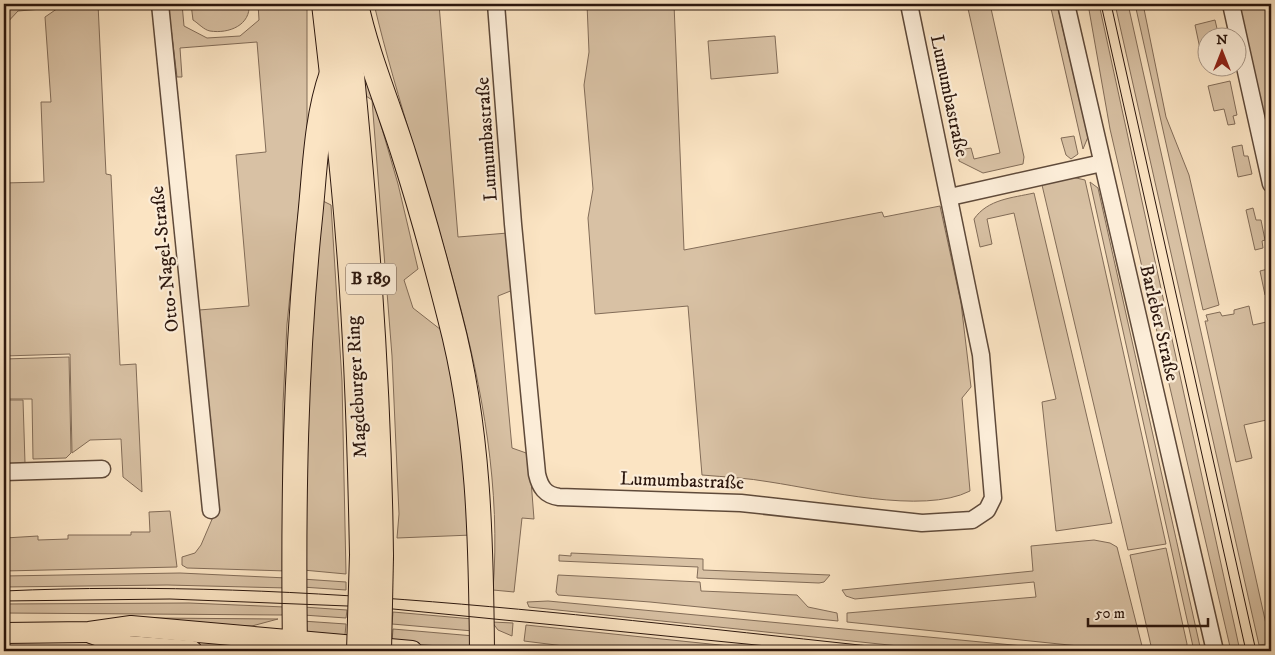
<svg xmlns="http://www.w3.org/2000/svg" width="1275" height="655" viewBox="0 0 1275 655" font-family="'IM FELL DW Pica',serif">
<rect width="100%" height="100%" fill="#fbe4c3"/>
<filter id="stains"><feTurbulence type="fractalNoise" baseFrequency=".004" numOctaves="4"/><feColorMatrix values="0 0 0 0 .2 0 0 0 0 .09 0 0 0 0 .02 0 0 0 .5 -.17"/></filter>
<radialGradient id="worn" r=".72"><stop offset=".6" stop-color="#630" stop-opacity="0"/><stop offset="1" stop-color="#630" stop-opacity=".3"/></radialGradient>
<g fill="#d8c1a4" stroke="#826c58">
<path d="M 4,4 L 53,4 L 42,9 L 18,11 L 4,26 Z"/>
<path d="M 64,4 L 98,4 L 106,174 L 111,175 L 120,365 L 136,364 L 142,492 L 123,477 L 121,439 L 90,440 L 72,453 L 70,354 L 4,356 L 4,183 L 44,182 L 41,102 L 51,102 L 45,17 Z"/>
<path d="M 168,4 L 182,4 L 184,26 L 207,38 L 240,36 L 259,20 L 258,4 L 307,4 L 307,129 L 287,324 L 283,404 L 283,515 L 287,571 L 187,568 L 182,565 L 182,557 L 195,553 L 201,545 L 216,510 L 199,310 L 249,306 L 236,155 L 266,152 L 257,42 L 180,48 L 182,77 L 177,77 Z"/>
<path d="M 191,4 L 249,4 C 251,25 229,34 210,31 C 204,30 198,23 193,20 Z"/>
<path d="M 374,4 L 439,4 L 458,237 L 508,233 L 513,290 L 498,296 L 512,448 L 529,454 L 534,519 L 522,518 L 514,592 L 493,590 C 509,387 420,197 374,4 Z"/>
<path d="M 587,4 L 674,4 L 684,250 L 882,212 L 884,217 L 940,206 L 961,303 L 971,387 L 962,398 L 970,491 C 923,515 823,490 770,482 C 748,478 725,477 702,475 L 688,306 L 595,314 L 588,218 L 593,189 L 584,85 L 589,52 Z"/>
<path d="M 967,4 L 990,4 L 1024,157 L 1023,164 L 983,173 L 959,161 L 958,150 L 971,148 L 974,159 L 1000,153 Z"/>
<path d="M 1050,4 L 1057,4 L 1088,137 L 1083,149 Z"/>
<path d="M 1088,4 L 1099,4 L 1240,651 L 1231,651 L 1110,129 Z"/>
<path d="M 1115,4 L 1128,4 L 1268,633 L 1267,644 L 1259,645 Z"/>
<path d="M 1135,4 L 1143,4 L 1166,117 L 1189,175 L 1219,305 L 1203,310 Z"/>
<path d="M 1239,4 L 1271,4 L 1271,119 L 1262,120 Z"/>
<path d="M 1215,20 L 1219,37 L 1208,38 L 1207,62 L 1203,63 L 1195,25 Z"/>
<path d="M 775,36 L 778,73 L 711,79 L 708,41 Z"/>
<path d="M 363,63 L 398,184 L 418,269 L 404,280 L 413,308 L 445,333 L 462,431 L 472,535 L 397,538 L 399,514 L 392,356 L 372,100 L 366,96 Z"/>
<path d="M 1230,81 L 1237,115 L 1233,116 L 1235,124 L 1228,125 L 1224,109 L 1214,111 L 1208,86 Z"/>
<path d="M 1074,136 L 1078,154 L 1071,159 L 1066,155 L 1061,138 Z"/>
<path d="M 1242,145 L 1244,156 L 1248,156 L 1252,174 L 1238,177 L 1232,147 Z"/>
<path d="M 1072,177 L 1085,180 L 1166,544 L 1128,550 L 1042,185 L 1045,183 Z"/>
<path d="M 1090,182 L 1098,188 L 1201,651 L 1194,651 Z"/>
<path d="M 1034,193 L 1112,523 L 1056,531 L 1042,402 L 1056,399 L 1014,213 L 987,219 L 992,244 L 980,247 L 974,219 C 988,199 1012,198 1034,193 Z"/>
<path d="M 321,200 L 331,205 L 342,381 L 346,574 L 303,570 L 304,410 Z"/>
<path d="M 1253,208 L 1256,220 L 1261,220 L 1265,240 L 1262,241 L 1263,248 L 1255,250 L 1246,210 Z"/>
<path d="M 1268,269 L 1271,278 L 1271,293 L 1265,295 L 1260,271 Z"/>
<path d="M 1249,306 L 1253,325 L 1271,321 L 1271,419 L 1244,425 L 1252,458 L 1236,462 L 1205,321 L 1208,321 L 1206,315 L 1220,312 L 1222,316 L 1234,314 L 1234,310 Z"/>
<path d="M 69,357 L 71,453 L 66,458 L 33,459 L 32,399 L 4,399 L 4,359 Z"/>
<path d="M 4,400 L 23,400 L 25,463 L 4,464 Z"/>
<path d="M 170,511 L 177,567 L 4,571 L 5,538 L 38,536 L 38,540 L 68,539 L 68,535 L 131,535 L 131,532 L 150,532 L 149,512 Z"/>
<path d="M 1094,540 L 1110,543 L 1117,547 L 1143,650 L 1128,649 L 1127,651 L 847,622 L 847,613 L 1036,597 L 1034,582 L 855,599 L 846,596 L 842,590 L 1033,571 L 1031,546 Z"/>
<path d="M 1166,548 L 1187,644 L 1186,651 L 1152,650 L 1130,555 Z"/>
<path d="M 571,553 L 703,559 L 703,570 L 830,575 L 824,582 L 819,583 L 697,578 L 698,567 L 559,561 L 559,555 L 571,556 Z"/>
<path d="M 180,573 L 287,578 L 287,588 L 167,585 L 4,587 L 4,576 Z"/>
<path d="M 558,575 L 700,582 L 701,591 L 797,595 L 808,607 L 837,613 L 838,621 L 650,602 L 558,595 L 556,592 Z"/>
<path d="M 302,579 L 346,582 L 346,590 L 302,587 Z"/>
<path d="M 548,601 L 1076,651 L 946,651 L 529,607 L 527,602 Z"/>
<path d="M 189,603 L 285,607 L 282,615 L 4,613 L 4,604 Z"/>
<path d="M 303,607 L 347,610 L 346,618 L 303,615 Z"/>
<path d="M 393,612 L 473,619 L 473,631 L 392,624 Z"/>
<path d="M 154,618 L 278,619 L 252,626 L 239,626 Z"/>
<path d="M 302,621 L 346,624 L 345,635 L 308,632 L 302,629 Z"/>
<path d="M 492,622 L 513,623 L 512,636 L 498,630 Z"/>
<path d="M 526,625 L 778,651 L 604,651 L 524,641 Z"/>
<path d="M 393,629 L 474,636 L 474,642 L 468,646 L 461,648 L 392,642 Z"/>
</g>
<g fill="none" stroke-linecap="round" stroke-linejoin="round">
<g stroke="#5f4a3a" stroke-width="19">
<g id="minor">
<path d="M 160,4 L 211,510"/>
<path d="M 496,4 L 513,224 L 537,474 C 540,487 545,495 559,497 L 741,503 L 922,523 L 972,520 L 987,510 L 993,498 L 981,355 L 909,4"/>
<path d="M 1066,4 L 1215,651"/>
<path d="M 1231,4 L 1271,184"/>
<path d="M 950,197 L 1102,163"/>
<path d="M 4,472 L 102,469"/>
</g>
</g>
<g stroke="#2b160d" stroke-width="22">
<g id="major">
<path d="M 4,633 L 89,632 L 131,626 L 412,651"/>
<path d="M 91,633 L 128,646 L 192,651"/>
</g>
</g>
<g stroke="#2b160d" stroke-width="26">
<g id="highway">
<path d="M 324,4 C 333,81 342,159 348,237 C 357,343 360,449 362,555"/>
<path d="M 356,4 C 367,55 388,104 404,155 C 421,208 436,263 450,318 C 479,428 481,539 482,651"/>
<path d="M 345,6 C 364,189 379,371 381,556"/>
<path d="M 295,651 C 293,506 295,362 310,218 C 315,170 316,118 332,73"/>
</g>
</g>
<use href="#minor" stroke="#fcedd8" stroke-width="16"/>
<use href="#major" stroke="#fbe4c3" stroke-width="20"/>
<use href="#highway" stroke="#fbe4c3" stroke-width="24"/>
<g stroke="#2b160d" stroke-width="1">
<path d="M 1101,4 L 1246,651"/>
<path d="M 1111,4 L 1256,651"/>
<path d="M 4,591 C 309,577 614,620 917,651"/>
<path d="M 4,601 L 170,599 L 373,607 L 817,651"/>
</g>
<g stroke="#2b160d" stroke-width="26" stroke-linecap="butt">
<g id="highway-bridge">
<path d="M 359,651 L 362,555"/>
<path d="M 379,651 L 381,556"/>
</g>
</g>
<use href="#highway-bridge" stroke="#fbe4c3" stroke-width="24"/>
</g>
<g text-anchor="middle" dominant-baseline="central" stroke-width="4.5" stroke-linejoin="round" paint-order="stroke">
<rect fill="#fcedd8" stroke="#6a564a" stroke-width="1" x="346" y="263.5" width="50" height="31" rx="4"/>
<g font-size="18" font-weight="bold" fill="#2b160d">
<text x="371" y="279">B 189</text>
</g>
<g font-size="19" fill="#2b160d" stroke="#fcedd8">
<text transform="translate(949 96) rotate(78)">Lumumbastraße</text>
<text transform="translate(487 139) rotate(-94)">Lumumbastraße</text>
<text transform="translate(165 259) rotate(-96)">Otto-Nagel-Straße</text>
<text transform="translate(1159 323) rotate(77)">Barleber Straße</text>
<text transform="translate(357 387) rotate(-93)">Magdeburger Ring</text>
<text transform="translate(682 481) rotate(2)">Lumumbastraße</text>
</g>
</g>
<rect width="1275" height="655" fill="none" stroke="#fbe4c3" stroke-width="20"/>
<rect x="5" y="5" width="1265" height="645" fill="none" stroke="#2b160d" stroke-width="2.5"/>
<rect x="10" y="10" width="1255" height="635" fill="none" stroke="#2b160d"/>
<g transform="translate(1222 52)"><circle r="24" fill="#fcedd8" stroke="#a89787"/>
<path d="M0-4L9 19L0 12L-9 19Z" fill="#8f2418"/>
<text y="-8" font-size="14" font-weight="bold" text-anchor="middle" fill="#2b160d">N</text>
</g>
<path d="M1088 618v8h120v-8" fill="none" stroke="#2b160d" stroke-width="2.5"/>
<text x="1095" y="618" font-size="15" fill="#2b160d" stroke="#fcedd8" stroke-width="4" paint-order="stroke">50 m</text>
<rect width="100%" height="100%" filter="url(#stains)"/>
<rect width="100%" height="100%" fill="url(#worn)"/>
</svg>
